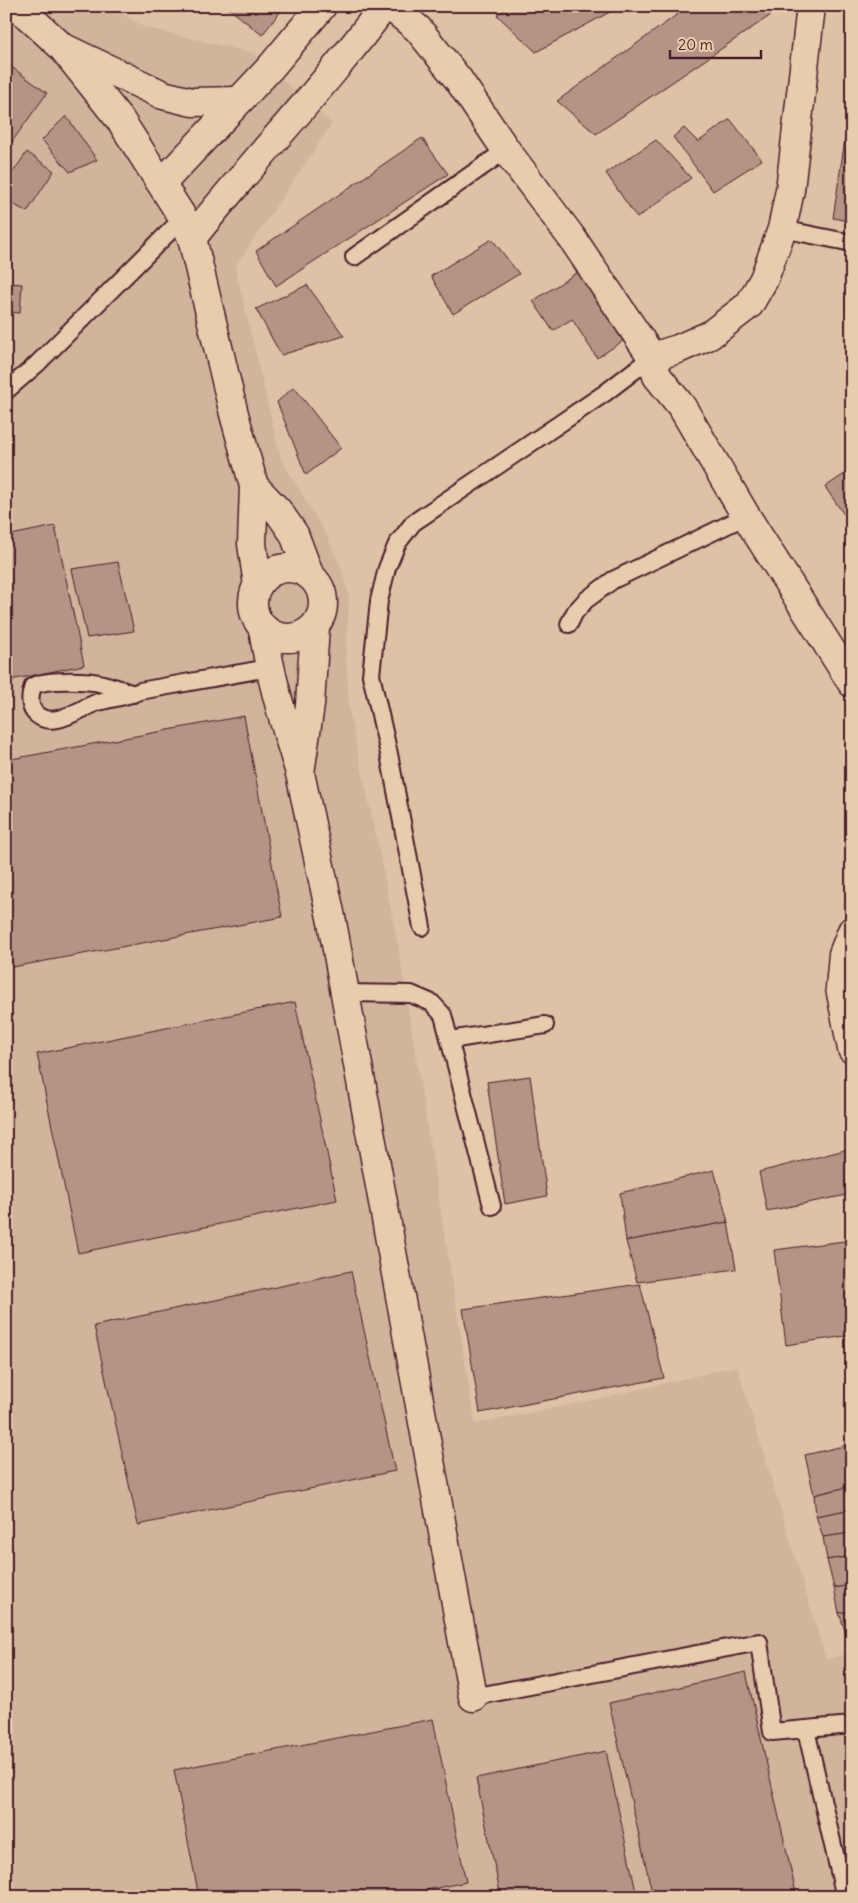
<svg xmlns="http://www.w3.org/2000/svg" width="858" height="1903" viewBox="0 0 858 1903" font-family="Delius,sans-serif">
<rect width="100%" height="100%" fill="#dec2a6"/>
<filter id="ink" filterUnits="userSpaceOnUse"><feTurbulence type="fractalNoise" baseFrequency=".02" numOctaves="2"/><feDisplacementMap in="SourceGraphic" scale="10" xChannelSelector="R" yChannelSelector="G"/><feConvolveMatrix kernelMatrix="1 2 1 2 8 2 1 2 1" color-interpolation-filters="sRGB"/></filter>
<g filter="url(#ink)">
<path fill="#d1b49c" d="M 6,6 L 109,6 L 144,27 L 253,53 L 332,124 L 235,267 L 281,459 L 326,534 L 342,570 L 349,598 L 346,659 L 350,716 L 378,845 L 398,945 L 475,1424 L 602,1398 L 737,1366 L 826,1659 L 852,1653 L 852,1897 L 6,1897 Z"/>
<g fill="#b49484" stroke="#4a1f2b">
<path d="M 226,6 L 285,6 L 262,35 Z"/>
<path d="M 510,6 L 621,6 L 536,52 L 497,15 Z"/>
<path d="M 689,6 L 764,6 L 771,15 L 596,134 L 557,101 Z"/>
<path d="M 6,63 L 47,93 L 6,150 Z"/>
<path d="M 66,116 L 97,160 L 70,172 L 42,140 Z"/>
<path d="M 730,119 L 762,160 L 713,191 L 673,137 L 684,128 L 698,142 Z"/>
<path d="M 422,138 L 448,174 L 276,286 L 256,251 Z"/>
<path d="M 845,139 L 852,140 L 852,222 L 833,218 Z"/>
<path d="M 656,140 L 691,178 L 637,218 L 606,173 Z"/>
<path d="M 27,152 L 54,171 L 27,212 L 6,200 L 6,182 Z"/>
<path d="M 492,239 L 519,274 L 453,314 L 431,276 Z"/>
<path d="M 578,272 L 623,341 L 597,358 L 572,319 L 553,331 L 533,301 Z"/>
<path d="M 6,283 L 22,284 L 20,313 L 6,312 Z"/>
<path d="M 307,285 L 344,336 L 281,355 L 256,309 Z"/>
<path d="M 294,387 L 341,448 L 306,475 L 277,402 Z"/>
<path d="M 852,469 L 852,526 L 825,487 Z"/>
<path d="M 55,526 L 84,665 L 6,681 L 6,536 Z"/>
<path d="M 118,562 L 134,631 L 87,638 L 72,569 Z"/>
<path d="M 244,716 L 282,917 L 13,967 L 6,930 L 6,760 Z"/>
<path d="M 295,1002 L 337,1200 L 78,1253 L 37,1054 Z"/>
<path d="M 530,1076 L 547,1196 L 505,1204 L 487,1082 Z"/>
<path d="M 849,1149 L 852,1157 L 852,1194 L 767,1211 L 759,1172 Z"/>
<path d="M 714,1170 L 728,1222 L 626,1241 L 620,1193 Z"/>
<path d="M 728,1222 L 736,1269 L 637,1282 L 626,1241 Z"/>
<path d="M 852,1240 L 852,1335 L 786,1345 L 774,1250 Z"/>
<path d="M 351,1271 L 395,1471 L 138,1525 L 94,1326 Z"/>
<path d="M 640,1284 L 664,1378 L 480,1413 L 463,1309 Z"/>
<path d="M 852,1444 L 852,1486 L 814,1495 L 805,1455 Z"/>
<path d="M 852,1486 L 852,1509 L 816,1516 L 814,1495 Z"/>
<path d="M 852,1509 L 852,1533 L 823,1537 L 816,1516 Z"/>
<path d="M 852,1533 L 852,1556 L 827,1560 L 823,1537 Z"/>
<path d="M 852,1556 L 852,1585 L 834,1588 L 827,1560 Z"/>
<path d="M 852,1585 L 852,1611 L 839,1613 L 834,1588 Z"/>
<path d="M 852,1611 L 852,1641 L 849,1642 L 839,1613 Z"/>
<path d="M 746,1672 L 797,1897 L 653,1897 L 609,1703 Z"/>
<path d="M 433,1719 L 466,1882 L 392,1897 L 199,1897 L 174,1770 Z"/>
<path d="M 606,1751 L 637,1897 L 501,1897 L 476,1778 Z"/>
</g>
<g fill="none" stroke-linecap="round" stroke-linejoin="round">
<g stroke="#4a1f2b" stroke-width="20">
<g id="service">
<path d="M 782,229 L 852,243"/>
<path d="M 354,257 L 506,150"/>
<path d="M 6,391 L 37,364 L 183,218"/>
<path d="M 569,624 L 575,612 L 586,600 L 613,580 L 746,516"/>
<path d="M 133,694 C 123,690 113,686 103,684 C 88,680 45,679 33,686 C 30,695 29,705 34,712 C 51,732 80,708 98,702 C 112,698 126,697 140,691 L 269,668"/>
<path d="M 422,927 L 389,754 L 371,675 L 379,601 L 387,568 L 397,544 L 413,523 L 605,393 L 652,357"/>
<path d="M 345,993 L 411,994 L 432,1003 L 443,1015 L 492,1206"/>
<path d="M 450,1040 L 545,1025"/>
<path d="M 473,1697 L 759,1642 L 772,1732 L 852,1725"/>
<path d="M 806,1730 L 845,1897"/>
</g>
</g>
<g stroke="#4a1f2b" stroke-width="31">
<g id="minor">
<path d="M 17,6 L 62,47 L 121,121 L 183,218 L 192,238 L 234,414 L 254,486"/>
<path d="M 390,6 L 418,29 L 458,79 L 506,150 L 572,238 L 652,357 L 657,376 L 682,407 L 746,516 L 852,683"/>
<path d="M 66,49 L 163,95 L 192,102 L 238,101"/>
<path d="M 162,183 L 270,68 L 322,6"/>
<path d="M 192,238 C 254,159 325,87 384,6"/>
<path d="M 652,357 L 678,349 L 710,335 L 749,305 L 764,279 L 782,229 L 790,190 L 811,6"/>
<circle cx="288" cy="603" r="35"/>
<path d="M 258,585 L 252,544 L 254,486 L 278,511 L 294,534 L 309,574"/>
<path d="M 263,628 C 270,678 285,725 300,773 L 310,705 L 315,626"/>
<path d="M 300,773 L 332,922 L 473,1697"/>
<path d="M 852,931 L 843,954 L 840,988 L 852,1049"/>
</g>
</g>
<use href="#service" stroke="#e7ccae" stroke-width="16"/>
<use href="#minor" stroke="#e7ccae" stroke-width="28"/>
</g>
</g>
<rect width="858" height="1903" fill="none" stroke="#e7ccae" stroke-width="25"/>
<rect x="12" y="12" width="833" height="1878" fill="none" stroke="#4a1f2b" stroke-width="2" filter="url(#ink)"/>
<path d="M670 50v8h91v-8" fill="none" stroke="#4a1f2b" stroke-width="2.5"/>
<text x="678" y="50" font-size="15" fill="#4a1f2b" stroke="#e7ccae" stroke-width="4" paint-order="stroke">20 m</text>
</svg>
